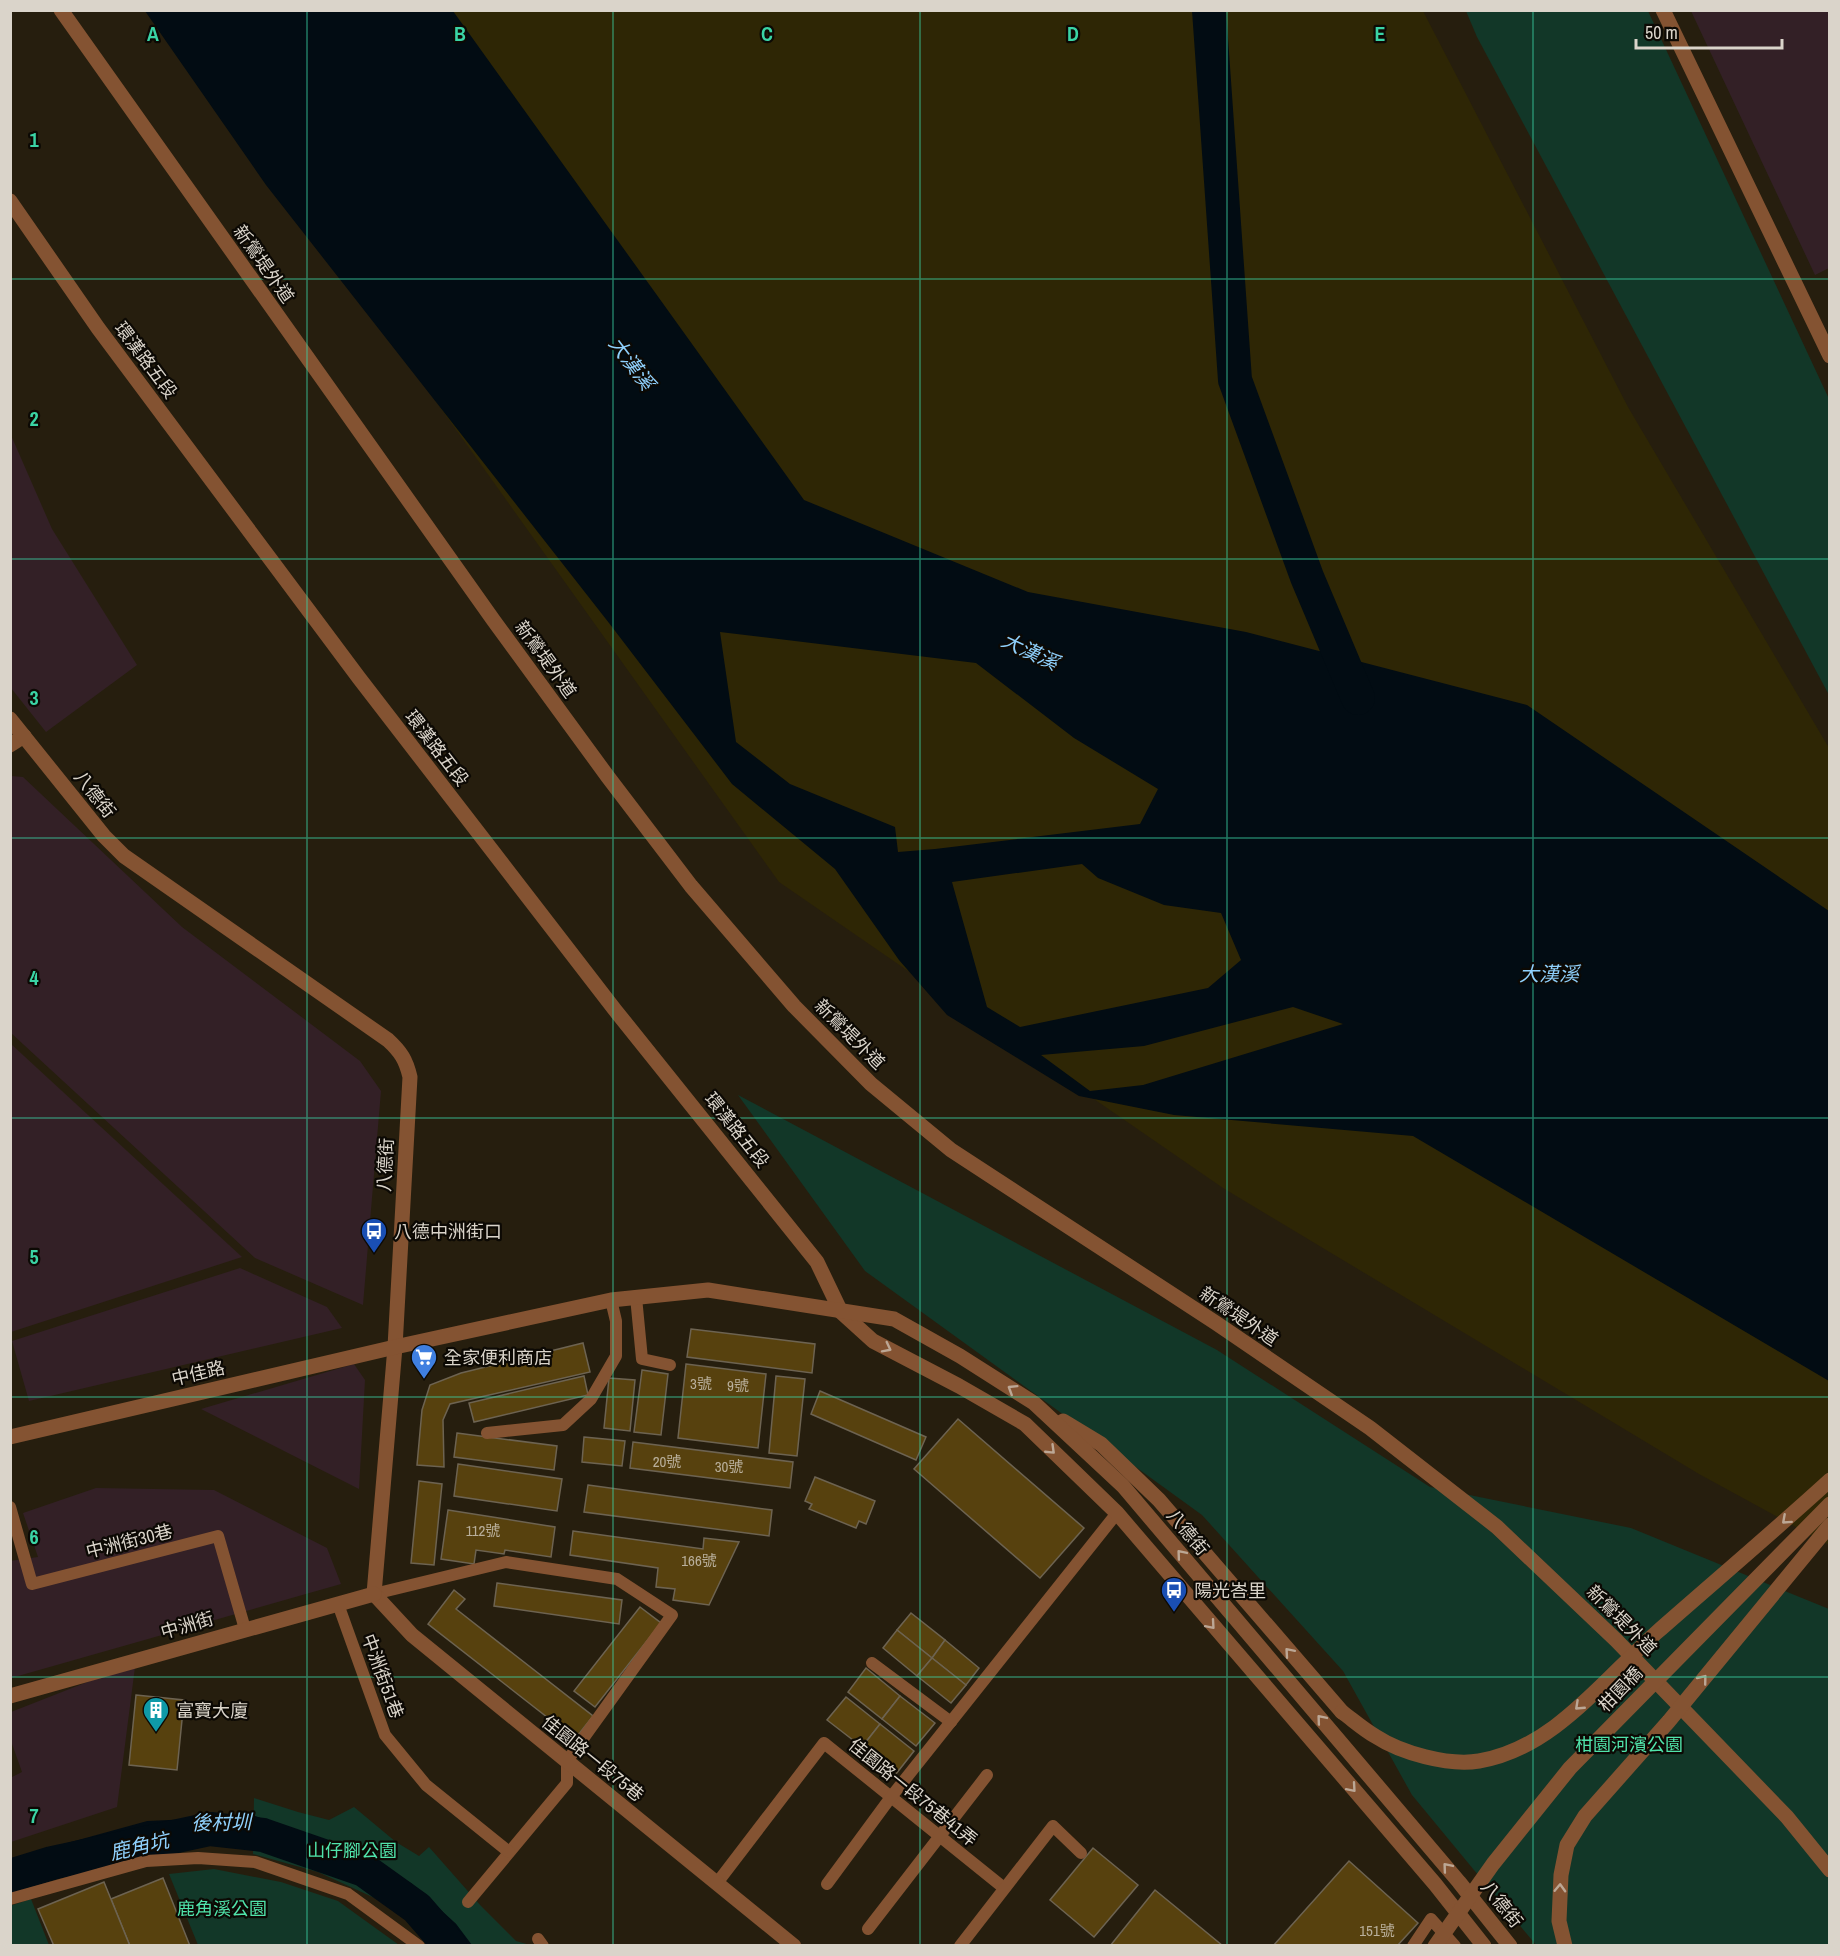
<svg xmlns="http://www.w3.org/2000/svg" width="1840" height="1956" viewBox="0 0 1840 1956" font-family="'Archivo Narrow','Noto Sans TC',sans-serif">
<rect width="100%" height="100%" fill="#261e0e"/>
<g fill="#332026">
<path d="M 1691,11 L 1829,11 L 1829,268 L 1815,275 Z"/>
<path d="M 10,433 L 52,529 L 137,665 L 46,732 L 11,688 Z"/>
<path d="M 11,776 L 23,777 L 182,927 L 360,1061 L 381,1091 L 363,1305 L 255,1258 L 11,1033 Z"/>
<path d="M 10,1044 L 11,1044 L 242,1257 L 11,1332 Z"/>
<path d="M 240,1268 L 327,1307 L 342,1328 L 29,1401 L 12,1341 Z"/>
<path d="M 354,1364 L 365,1380 L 359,1489 L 201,1409 Z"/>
<path d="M 96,1488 L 214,1490 L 327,1548 L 341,1584 L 11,1678 L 10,1561 L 38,1557 L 23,1513 Z"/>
<path d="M 135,1667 L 117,1807 L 11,1842 L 10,1778 L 22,1772 L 11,1741 L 11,1712 L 95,1679 Z"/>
</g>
<g fill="#123728">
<path d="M 1466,11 L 1648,11 L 1829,399 L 1829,695 L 1477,37 Z"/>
<path d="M 738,1095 L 1217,1350 L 1430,1487 L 1631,1528 L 1829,1609 L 1829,1945 L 1536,1945 L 1412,1795 L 1343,1671 L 1202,1515 L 865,1271 Z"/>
<path d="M 254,1798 L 298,1812 L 329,1820 L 354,1807 L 396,1842 L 419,1856 L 429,1847 L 481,1906 L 516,1941 L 530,1945 L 443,1945 L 392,1906 L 318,1872 L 253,1854 Z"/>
<path d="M 214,1869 L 281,1882 L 338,1901 L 399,1945 L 198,1945 L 169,1874 Z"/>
<path d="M 31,1899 L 49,1945 L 11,1945 L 10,1906 Z"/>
</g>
<path fill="#2e2605" d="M 157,11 L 1423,11 L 1628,407 L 1829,748 L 1829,1545 L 1699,1474 L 1223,1188 L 779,882 Z"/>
<path fill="#020c13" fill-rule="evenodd" d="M 145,11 L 453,11 L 804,500 L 1028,592 L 1246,632 L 1527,705 L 1829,911 L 1829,1381 L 1413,1136 L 1174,1115 L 1079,1096 L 947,1015 L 899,960 L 835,869 L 732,784 L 609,623 L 266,185 ZM 720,632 L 976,663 L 1074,738 L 1158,789 L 1140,824 L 935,849 L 898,852 L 895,827 L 790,784 L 736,742 ZM 1082,864 L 1098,878 L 1164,905 L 1221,913 L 1241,960 L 1208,988 L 1020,1027 L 987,1007 L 952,882 ZM 1293,1007 L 1343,1024 L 1143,1085 L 1090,1091 L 1041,1055 L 1144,1046 Z"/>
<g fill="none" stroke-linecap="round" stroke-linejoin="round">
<path stroke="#020c13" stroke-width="6" d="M 10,1862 L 148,1824 L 255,1819 L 359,1858 L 410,1886 L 454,1926 L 469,1946"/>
<g stroke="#020c13" stroke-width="34">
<path d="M 1209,10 L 1235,380 L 1307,577 L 1358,698"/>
<path d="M 10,1876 L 52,1863 L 210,1829 L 263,1835 L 364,1870 L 417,1908 L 450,1946"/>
</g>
</g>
<g fill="#57410e" stroke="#6d6351" stroke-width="1.5">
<path d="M 691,1329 L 815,1344 L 812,1373 L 687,1357 Z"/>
<path d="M 583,1343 L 590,1372 L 450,1404 L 443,1420 L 444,1467 L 417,1465 L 422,1410 L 430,1385 L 461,1373 Z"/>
<path d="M 686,1364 L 766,1374 L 758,1448 L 678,1438 Z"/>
<path d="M 642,1370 L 668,1374 L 661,1435 L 634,1432 Z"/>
<path d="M 584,1376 L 588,1395 L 474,1422 L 469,1403 Z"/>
<path d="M 776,1376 L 805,1379 L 797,1456 L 769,1453 Z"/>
<path d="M 609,1378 L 635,1380 L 630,1431 L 604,1428 Z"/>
<path d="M 820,1391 L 926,1437 L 916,1460 L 811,1414 Z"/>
<path d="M 958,1419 L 1084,1528 L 1040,1578 L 914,1469 Z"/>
<path d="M 457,1433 L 557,1446 L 554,1470 L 454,1457 Z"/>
<path d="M 584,1437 L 625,1441 L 622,1466 L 582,1462 Z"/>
<path d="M 633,1442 L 793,1462 L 790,1488 L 630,1468 Z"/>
<path d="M 458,1464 L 562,1479 L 557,1511 L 454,1496 Z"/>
<path d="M 815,1477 L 875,1501 L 866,1524 L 859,1521 L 856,1528 L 809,1509 L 812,1504 L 805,1501 Z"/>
<path d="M 419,1481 L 442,1484 L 434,1565 L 411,1563 Z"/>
<path d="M 588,1485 L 772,1510 L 769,1536 L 584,1512 Z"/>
<path d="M 448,1510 L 555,1527 L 551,1557 L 505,1550 L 504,1554 L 476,1550 L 474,1564 L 441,1559 Z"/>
<path d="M 573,1531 L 703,1549 L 704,1538 L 739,1542 L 709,1605 L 673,1600 L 675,1589 L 656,1587 L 658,1568 L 570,1555 Z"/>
<path d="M 497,1583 L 622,1600 L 619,1624 L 494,1606 Z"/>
<path d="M 454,1590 L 465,1599 L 456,1609 L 593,1716 L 575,1739 L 428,1624 Z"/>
<path d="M 640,1607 L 661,1623 L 595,1707 L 574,1691 Z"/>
<path d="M 911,1613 L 945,1640 L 932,1658 L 897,1630 Z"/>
<path d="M 897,1630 L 932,1658 L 917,1676 L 883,1648 Z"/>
<path d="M 945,1640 L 979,1668 L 966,1685 L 932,1658 Z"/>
<path d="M 932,1658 L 966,1685 L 951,1703 L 917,1676 Z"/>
<path d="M 866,1668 L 900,1696 L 882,1719 L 848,1692 Z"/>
<path d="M 136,1695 L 184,1700 L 177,1770 L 129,1765 Z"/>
<path d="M 900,1696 L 935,1723 L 916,1746 L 882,1719 Z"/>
<path d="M 846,1697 L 880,1724 L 862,1747 L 827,1720 Z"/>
<path d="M 880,1724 L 914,1751 L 896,1774 L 862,1747 Z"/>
<path d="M 1093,1848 L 1138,1885 L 1094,1937 L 1050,1900 Z"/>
<path d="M 1349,1861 L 1418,1923 L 1397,1946 L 1273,1946 Z"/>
<path d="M 163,1878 L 190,1946 L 130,1946 L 111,1899 Z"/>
<path d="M 104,1882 L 130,1946 L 54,1946 L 38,1909 Z"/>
<path d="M 1155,1890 L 1223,1946 L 1110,1946 Z"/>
</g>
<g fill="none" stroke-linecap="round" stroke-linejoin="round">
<g stroke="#845332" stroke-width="12">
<path d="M 636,1297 L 642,1359 L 670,1365"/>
<path d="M 487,1433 L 563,1425 L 591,1399 L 616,1356 L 616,1321 L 611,1300"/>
<path d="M 10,1507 L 32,1584 L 218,1536 L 245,1629"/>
<path d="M 374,1594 L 506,1562 L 617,1579 L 672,1615 L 567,1761 L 567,1783 L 468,1902"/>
<path d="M 338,1604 L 385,1735 L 426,1785 L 509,1852"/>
<path d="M 872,1663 L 951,1722"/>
<path d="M 717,1883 L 824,1743 L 1004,1888"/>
<path d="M 827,1884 L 891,1797 L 1117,1513"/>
<path d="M 10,1899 L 146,1861 L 198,1858 L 255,1862 L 348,1894 L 419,1946"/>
<path d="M 868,1929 L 987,1775"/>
<path d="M 538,1939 L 543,1946"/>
<path d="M 960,1946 L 1053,1826 L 1081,1853"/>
<path d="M 1413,1946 L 1431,1919 L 1455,1946"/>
</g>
<g stroke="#845332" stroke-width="15">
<path d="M 1663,10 L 1830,356"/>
<path d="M 10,745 L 24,736"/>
<path d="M 374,1594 L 412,1635 L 794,1946"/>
<path d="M 374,1594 L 395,1347"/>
<path d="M 10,1696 L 374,1594"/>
</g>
<g stroke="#845332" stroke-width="15">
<path d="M 61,10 L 494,621 L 608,777 L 691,886 L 794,1006 L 871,1084 L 951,1150 L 1216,1323 L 1370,1428 L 1497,1527 L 1616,1640 L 1787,1817 L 1830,1870"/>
<path d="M 10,201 L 98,328 L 359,678 L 615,1010 L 817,1262 L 841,1312 L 873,1341 L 959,1386 L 1025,1424 L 1117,1513 L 1435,1884 L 1484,1946"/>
<path d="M 10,719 L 104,836 L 124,856 L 388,1040 C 401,1052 406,1060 410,1077 L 395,1347"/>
<path d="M 1063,1421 L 1101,1444 L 1159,1500 L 1342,1712"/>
<path d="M 10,1437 L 395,1347 L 611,1300 L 708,1290 L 894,1319 L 960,1356 L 1034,1403 L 1123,1486 L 1459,1882 L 1510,1946"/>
</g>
<g stroke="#845332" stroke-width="15">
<path d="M 1342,1712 C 1353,1720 1363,1729 1375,1736 C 1401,1753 1448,1766 1479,1761 C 1553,1749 1603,1680 1656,1633 C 1714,1582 1773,1532 1830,1480"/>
<path d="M 1435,1946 L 1493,1864 L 1570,1768 L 1830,1504"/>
<path d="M 1565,1946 L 1559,1921 L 1561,1875 L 1567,1845 L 1585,1816 L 1669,1721 L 1830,1525"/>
</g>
</g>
<defs><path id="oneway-chevron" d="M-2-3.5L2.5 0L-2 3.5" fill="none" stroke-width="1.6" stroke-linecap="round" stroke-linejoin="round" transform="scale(1.5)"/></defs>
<g stroke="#bca795">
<use href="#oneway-chevron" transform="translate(887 1348) rotate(27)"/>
<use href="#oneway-chevron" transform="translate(1012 1389) rotate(-148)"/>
<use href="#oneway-chevron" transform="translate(1051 1450) rotate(44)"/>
<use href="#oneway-chevron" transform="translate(1786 1520) rotate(138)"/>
<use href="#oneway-chevron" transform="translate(1181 1554) rotate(-130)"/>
<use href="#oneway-chevron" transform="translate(1211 1625) rotate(49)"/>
<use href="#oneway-chevron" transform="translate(1289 1652) rotate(-131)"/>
<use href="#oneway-chevron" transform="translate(1703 1679) rotate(-51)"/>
<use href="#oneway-chevron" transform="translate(1579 1706) rotate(137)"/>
<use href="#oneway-chevron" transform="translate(1321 1719) rotate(-130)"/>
<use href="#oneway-chevron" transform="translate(1352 1788) rotate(49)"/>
<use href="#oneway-chevron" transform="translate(1447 1867) rotate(-130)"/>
<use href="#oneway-chevron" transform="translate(1560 1888) rotate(-88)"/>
</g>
<path fill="none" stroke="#3ad4a5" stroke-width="1.5" stroke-opacity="0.55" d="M 307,10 L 307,1946M 613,10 L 613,1946M 920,10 L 920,1946M 1227,10 L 1227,1946M 1533,10 L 1533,1946M 10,279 L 1830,279M 10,559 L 1830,559M 10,838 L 1830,838M 10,1118 L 1830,1118M 10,1397 L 1830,1397M 10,1677 L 1830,1677"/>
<defs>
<g id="bus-pin" transform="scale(1.35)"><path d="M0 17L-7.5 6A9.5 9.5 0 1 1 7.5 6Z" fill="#1a4fb4" stroke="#0c0904"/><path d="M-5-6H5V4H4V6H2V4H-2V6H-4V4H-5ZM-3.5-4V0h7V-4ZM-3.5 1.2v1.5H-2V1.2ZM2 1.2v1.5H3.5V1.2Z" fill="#fff"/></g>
<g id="supermarket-pin" transform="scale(1.35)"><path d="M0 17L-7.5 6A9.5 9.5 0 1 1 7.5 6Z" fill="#3f7fe0" stroke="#0c0904"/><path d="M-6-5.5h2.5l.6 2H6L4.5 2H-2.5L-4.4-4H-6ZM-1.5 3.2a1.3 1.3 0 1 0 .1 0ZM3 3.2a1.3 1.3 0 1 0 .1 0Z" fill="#fff"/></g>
<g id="building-pin" transform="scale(1.35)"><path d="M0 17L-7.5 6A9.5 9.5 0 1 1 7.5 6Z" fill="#0f9aa8" stroke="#0c0904"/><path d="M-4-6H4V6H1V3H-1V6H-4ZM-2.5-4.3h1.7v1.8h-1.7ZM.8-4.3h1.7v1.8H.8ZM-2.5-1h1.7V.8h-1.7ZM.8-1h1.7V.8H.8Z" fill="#fff"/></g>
</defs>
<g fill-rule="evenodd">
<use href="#bus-pin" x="374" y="1231"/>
<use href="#supermarket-pin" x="424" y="1357"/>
<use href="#bus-pin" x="1174" y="1590"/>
<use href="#building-pin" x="156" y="1710"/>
</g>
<g text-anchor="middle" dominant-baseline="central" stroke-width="4.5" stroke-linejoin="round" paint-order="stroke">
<g font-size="15" fill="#b9af9b">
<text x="701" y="1383">3號</text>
<text x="738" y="1385">9號</text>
<text x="667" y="1461">20號</text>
<text x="729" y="1466">30號</text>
<text x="483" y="1530">112號</text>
<text x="699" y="1560">166號</text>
<text x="1377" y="1930">151號</text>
</g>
<g font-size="18" fill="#dad4ca" stroke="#0c0904">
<text transform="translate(264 264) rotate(55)">新鶯堤外道</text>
<text transform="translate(146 360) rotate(53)">環漢路五段</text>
<text transform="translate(546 659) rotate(54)">新鶯堤外道</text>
<text transform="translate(437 748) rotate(52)">環漢路五段</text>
<text transform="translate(95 794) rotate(52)">八德街</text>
<text transform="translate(850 1034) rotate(45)">新鶯堤外道</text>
<text transform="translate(737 1130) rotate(51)">環漢路五段</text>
<text transform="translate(385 1165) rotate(-87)">八德街</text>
<text transform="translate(1239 1316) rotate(34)">新鶯堤外道</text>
<text transform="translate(198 1373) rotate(-13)">中佳路</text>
<text transform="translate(1188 1532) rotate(50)">八德街</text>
<text transform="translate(129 1541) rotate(-14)">中洲街30巷</text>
<text transform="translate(1622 1620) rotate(45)">新鶯堤外道</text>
<text transform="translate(187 1625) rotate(-16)">中洲街</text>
<text transform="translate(383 1676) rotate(70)">中洲街51巷</text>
<text transform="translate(1620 1689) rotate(-46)">柑園橋</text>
<text transform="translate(593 1758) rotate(39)">佳園路一段75巷</text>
<text transform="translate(913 1792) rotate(39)">佳園路一段75巷41弄</text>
<text transform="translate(1502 1904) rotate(51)">八德街</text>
</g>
<g font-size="18" fill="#dad4ca" stroke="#0c0904" text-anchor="start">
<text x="394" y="1231">八德中洲街口</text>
<text x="444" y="1357">全家便利商店</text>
<text x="1194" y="1590">陽光峇里</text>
<text x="176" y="1710">富寶大廈</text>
</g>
<g font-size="18" fill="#50e4ab" stroke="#0c0904">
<text x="1629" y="1744">柑園河濱公園</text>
<text x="352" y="1850">山仔腳公園</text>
<text x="222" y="1908">鹿角溪公園</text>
</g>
<g font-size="20" font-style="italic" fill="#8fd0fc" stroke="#0c0904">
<text transform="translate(632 363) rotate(53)">大漢溪</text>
<text transform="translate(1030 651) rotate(25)">大漢溪</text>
<text x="1549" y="973">大漢溪</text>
<text transform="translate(221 1822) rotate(-1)">後村圳</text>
<text transform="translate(139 1846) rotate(-13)">鹿角坑</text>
</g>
</g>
<g font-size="20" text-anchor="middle" font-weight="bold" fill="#3ad4a5" stroke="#0c0904" stroke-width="4.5" stroke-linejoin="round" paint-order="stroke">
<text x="153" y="41">A</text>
<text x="460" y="41">B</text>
<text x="767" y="41">C</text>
<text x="1073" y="41">D</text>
<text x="1380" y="41">E</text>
<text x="34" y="147">1</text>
<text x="34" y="426">2</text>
<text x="34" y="705">3</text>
<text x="34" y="985">4</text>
<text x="34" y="1264">5</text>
<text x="34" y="1544">6</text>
<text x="34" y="1823">7</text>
</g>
<rect width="1840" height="1956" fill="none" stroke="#dad4ca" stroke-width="24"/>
<path d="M1636 39v9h146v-9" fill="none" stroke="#dad4ca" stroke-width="3"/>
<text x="1645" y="39" font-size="18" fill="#dad4ca" stroke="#0c0904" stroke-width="4.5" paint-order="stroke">50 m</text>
</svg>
